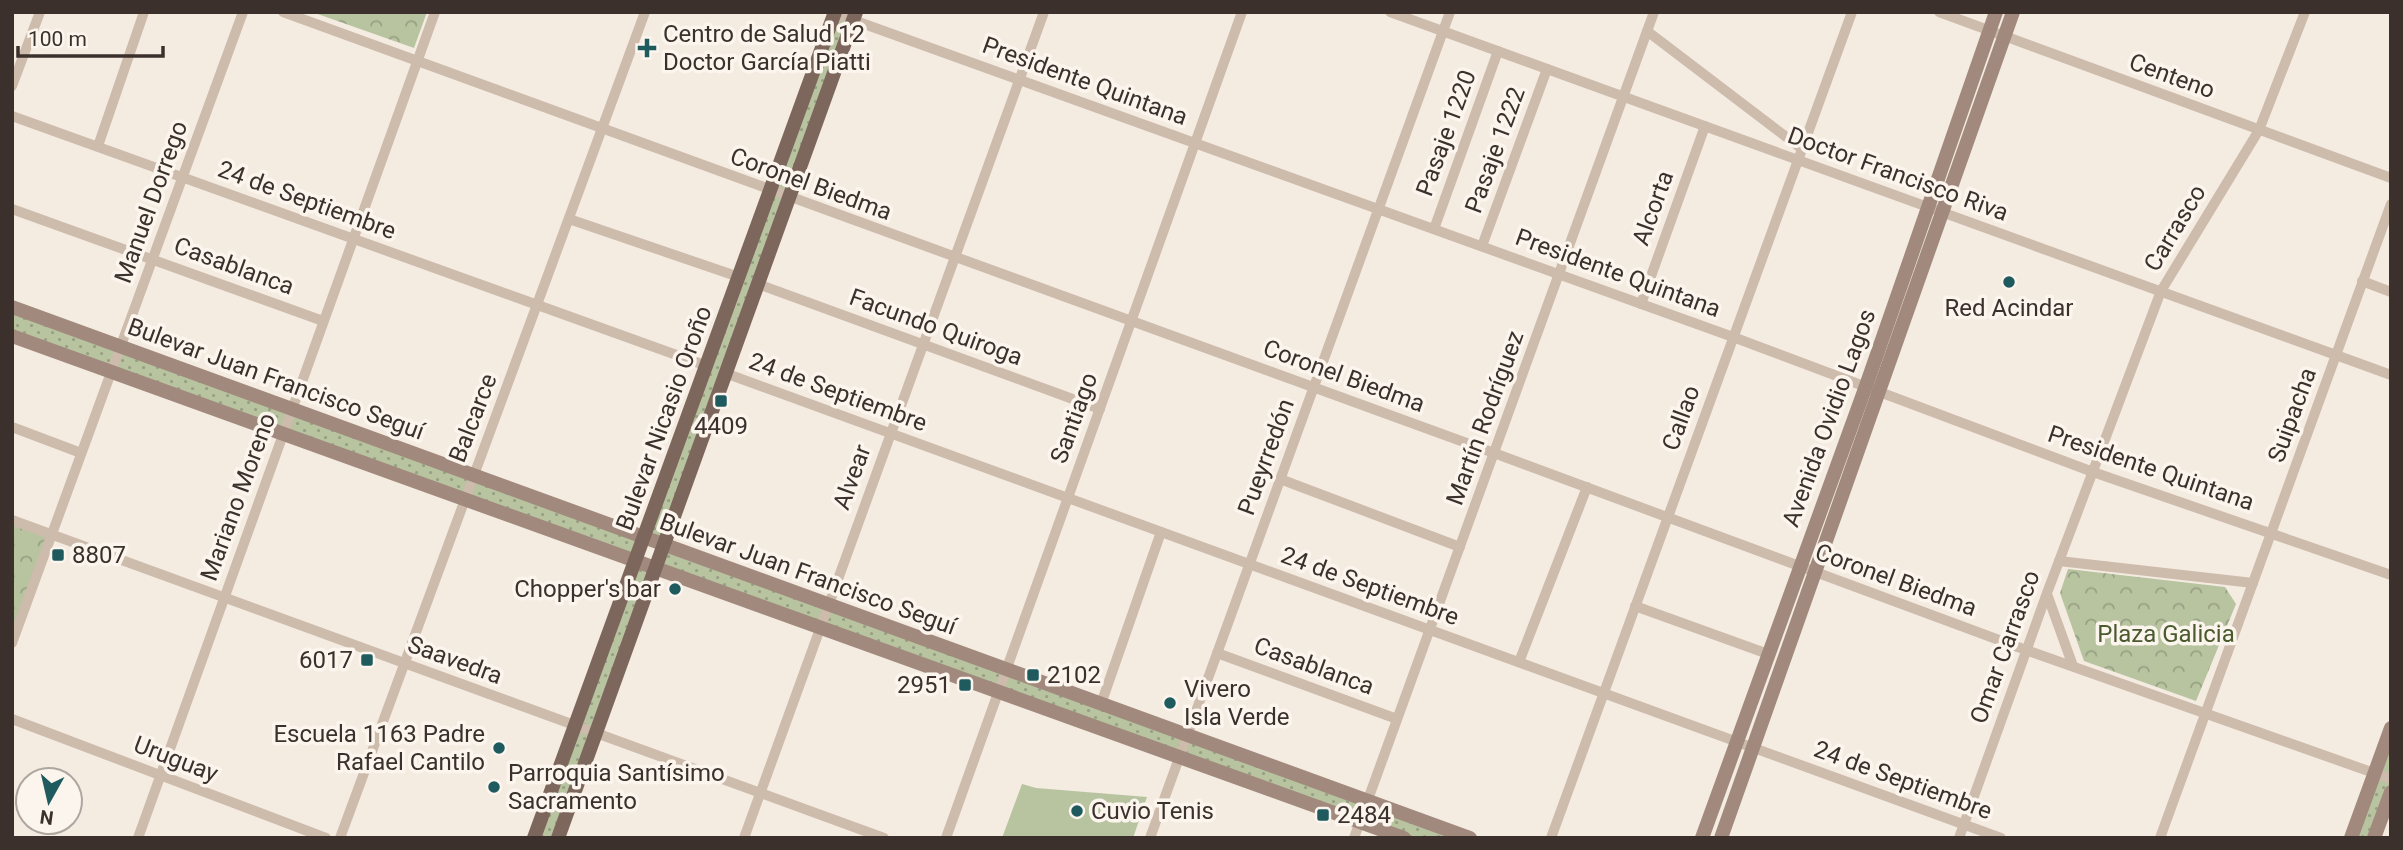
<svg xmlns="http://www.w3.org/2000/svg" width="2403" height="850" viewBox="0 0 2403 850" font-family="Roboto,sans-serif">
<defs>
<pattern id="grass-dots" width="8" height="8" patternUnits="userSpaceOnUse" patternTransform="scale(1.75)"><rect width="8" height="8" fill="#b8c4a0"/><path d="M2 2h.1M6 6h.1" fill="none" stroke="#97a083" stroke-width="1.8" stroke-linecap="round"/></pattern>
<pattern id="forest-crowns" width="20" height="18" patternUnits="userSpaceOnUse" patternTransform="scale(1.75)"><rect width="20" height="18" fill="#b8c4a0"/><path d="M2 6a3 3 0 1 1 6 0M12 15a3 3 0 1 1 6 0" fill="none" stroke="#97a083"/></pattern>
</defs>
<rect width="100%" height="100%" fill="#f4ebe1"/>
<g fill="url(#grass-dots)" fill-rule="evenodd">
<path d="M 835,12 L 856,12 L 664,545 L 1470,838 L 1404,838 L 656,567 L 558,838 L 534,838 L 636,560 L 12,336 L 12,307 L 644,538 ZM 644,538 L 663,545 L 656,567 L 636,560 Z"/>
<path d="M 2391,728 L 2391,792 L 2374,838 L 2351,838 Z"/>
</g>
<g fill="url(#forest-crowns)">
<path d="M 312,12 L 427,12 L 414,48 Z"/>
<path d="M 12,520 L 52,534 L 12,643 Z"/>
<path d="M 2068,569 L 2225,587 L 2236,604 L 2196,701 L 2084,661 L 2060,593 Z"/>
</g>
<path fill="#b8c4a0" d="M 1022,784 L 1036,788 L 1147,797 L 1133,838 L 1002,838 Z"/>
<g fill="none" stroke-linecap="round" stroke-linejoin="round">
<g stroke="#cdbbac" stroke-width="10">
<path d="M 283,12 L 1494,453 L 2026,650 L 2391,779"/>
<path d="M 831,12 L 1733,337 L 2093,472 L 2391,575"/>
<path d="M 1390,12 L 2391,375"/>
<path d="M 1939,12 L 2391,178"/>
<path d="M 1647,31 L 1802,149"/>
<path d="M 12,86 L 40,12"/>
<path d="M 12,116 L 707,366"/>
<path d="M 98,146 L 144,12"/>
<path d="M 12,209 L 323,321"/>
<path d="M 569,219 L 739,277"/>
<path d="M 1434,229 L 1498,51"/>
<path d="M 1482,246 L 1547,69"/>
<path d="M 2362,281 L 2391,292"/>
<path d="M 758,284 L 1100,409"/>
<path d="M 1641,304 L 1705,126"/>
<path d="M 725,373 L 2001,838"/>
<path d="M 12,427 L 81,453"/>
<path d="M 1280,479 L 1460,547"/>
<path d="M 12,520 L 884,838"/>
<path d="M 2059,561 L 2253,583"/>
<path d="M 2047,594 L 2073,666"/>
<path d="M 1635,606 L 1768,654"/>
<path d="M 12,643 L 243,12"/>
<path d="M 1217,653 L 1397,719"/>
<path d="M 1519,662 L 1587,487"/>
<path d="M 1101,704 L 1161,532"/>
<path d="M 12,719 L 326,838"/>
<path d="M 138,838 L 435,12"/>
<path d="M 340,838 L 645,12"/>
<path d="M 744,838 L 1044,12"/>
<path d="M 946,838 L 1242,12"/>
<path d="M 1150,838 L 1450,12"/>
<path d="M 1354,838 L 1654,12"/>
<path d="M 1551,838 L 1852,12"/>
<path d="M 1959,838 L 2047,593 L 2161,291 L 2259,130 L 2305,12"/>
<path d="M 2160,838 L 2391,204"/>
</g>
<g stroke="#a18a7d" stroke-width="14">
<path d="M 12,307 L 1470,838"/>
<path d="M 12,336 L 1404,838"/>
<path d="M 1702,838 L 1866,386 L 1996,12"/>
<path d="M 1721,838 L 2013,12"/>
<path d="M 2351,838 L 2391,728"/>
<path d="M 2374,838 L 2391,792"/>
</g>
<g stroke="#7d675c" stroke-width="14">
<path d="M 534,838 L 835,12"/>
<path d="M 558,838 L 856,12"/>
</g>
</g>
<g fill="#1f5a5e" stroke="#fbf5ee" stroke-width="2.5">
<path d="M643.5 37.5h7v7h7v7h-7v7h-7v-7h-7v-7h7z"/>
<circle cx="2009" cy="282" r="7"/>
<rect x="714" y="394" width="14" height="14" rx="3.5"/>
<rect x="51" y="548" width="14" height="14" rx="3.5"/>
<circle cx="675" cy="589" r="7"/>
<rect x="360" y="653" width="14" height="14" rx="3.5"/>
<rect x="1026" y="668" width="14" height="14" rx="3.5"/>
<rect x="958" y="678" width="14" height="14" rx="3.5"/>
<circle cx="1170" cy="703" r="7"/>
<circle cx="499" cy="748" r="7"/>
<circle cx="494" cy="787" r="7"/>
<circle cx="1077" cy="811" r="7"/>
<rect x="1316" y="808" width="14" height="14" rx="3.5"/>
</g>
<g text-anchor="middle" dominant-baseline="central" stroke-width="7" stroke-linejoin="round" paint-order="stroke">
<g font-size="24" fill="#3b302b" stroke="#fbf5ee" text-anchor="start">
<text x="663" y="34">Centro de Salud 12<tspan x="663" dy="28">Doctor García Piatti</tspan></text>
<text x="2009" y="308" text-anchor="middle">Red Acindar</text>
<text x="721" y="426" text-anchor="middle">4409</text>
<text x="72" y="555">8807</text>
<text x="661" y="589" text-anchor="end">Chopper's bar</text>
<text x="353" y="660" text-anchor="end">6017</text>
<text x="1047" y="675">2102</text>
<text x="951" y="685" text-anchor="end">2951</text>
<text x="1184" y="689">Vivero<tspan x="1184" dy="28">Isla Verde</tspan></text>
<text x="485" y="734" text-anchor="end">Escuela 1163 Padre<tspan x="485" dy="28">Rafael Cantilo</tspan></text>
<text x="508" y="773">Parroquia Santísimo<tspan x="508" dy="28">Sacramento</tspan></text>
<text x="1091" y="811">Cuvio Tenis</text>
<text x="1337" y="815">2484</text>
</g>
<g font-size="24" fill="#3b302b" stroke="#fbf5ee">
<text transform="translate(2172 76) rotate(20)">Centeno</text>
<text transform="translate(1085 81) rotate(20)">Presidente Quintana</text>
<text transform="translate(1446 133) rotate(-70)">Pasaje 1220</text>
<text transform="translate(1495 150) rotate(-70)">Pasaje 1222</text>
<text transform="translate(1898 174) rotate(20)">Doctor Francisco Riva</text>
<text transform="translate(811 184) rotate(20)">Coronel Biedma</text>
<text transform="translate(307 200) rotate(20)">24 de Septiembre</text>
<text transform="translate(151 202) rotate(-70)">Manuel Dorrego</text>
<text transform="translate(1653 208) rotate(-70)">Alcorta</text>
<text transform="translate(2175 228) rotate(-59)">Carrasco</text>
<text transform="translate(234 266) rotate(20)">Casablanca</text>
<text transform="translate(1618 273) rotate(20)">Presidente Quintana</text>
<text transform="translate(936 327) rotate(20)">Facundo Quiroga</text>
<text transform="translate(1344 376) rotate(20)">Coronel Biedma</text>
<text transform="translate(276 379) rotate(20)">Bulevar Juan Francisco Seguí</text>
<text transform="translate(838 392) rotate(20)">24 de Septiembre</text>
<text transform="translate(2292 415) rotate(-70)">Suipacha</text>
<text transform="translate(473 418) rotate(-69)">Balcarce</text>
<text transform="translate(664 418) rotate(-70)">Bulevar Nicasio Oroño</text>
<text transform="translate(1074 418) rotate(-70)">Santiago</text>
<text transform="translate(1485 418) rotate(-70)">Martín Rodríguez</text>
<text transform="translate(1681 418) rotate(-70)">Callao</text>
<text transform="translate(1829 418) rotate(-70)">Avenida Ovidio Lagos</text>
<text transform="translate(1266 457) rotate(-70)">Pueyrredón</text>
<text transform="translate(2151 468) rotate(19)">Presidente Quintana</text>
<text transform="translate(852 477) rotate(-70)">Alvear</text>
<text transform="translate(238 497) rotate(-70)">Mariano Moreno</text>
<text transform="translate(808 574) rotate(20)">Bulevar Juan Francisco Seguí</text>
<text transform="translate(1896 580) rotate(20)">Coronel Biedma</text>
<text transform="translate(1370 586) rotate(20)">24 de Septiembre</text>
<text transform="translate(2005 647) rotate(-70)">Omar Carrasco</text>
<text transform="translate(455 660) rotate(20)">Saavedra</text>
<text transform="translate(1314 666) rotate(20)">Casablanca</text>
<text transform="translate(176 759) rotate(21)">Uruguay</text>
<text transform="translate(1903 780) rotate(20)">24 de Septiembre</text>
</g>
<g font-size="24" fill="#4a5a2e" stroke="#fbf5ee">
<text x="2166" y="634">Plaza Galicia</text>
</g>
</g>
<rect width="2403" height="850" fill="none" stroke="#3b302b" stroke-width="28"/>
<g transform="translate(49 801) rotate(188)"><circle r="33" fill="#fbf5ee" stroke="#aea6a0" stroke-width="2"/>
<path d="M0-5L12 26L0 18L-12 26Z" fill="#1f5a5e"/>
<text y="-10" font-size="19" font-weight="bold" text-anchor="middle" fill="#3b302b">N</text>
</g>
<path d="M18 46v10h145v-10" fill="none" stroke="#3b302b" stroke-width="3.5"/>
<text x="28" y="46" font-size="21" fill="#3b302b" stroke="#fbf5ee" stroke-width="5" paint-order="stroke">100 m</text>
</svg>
